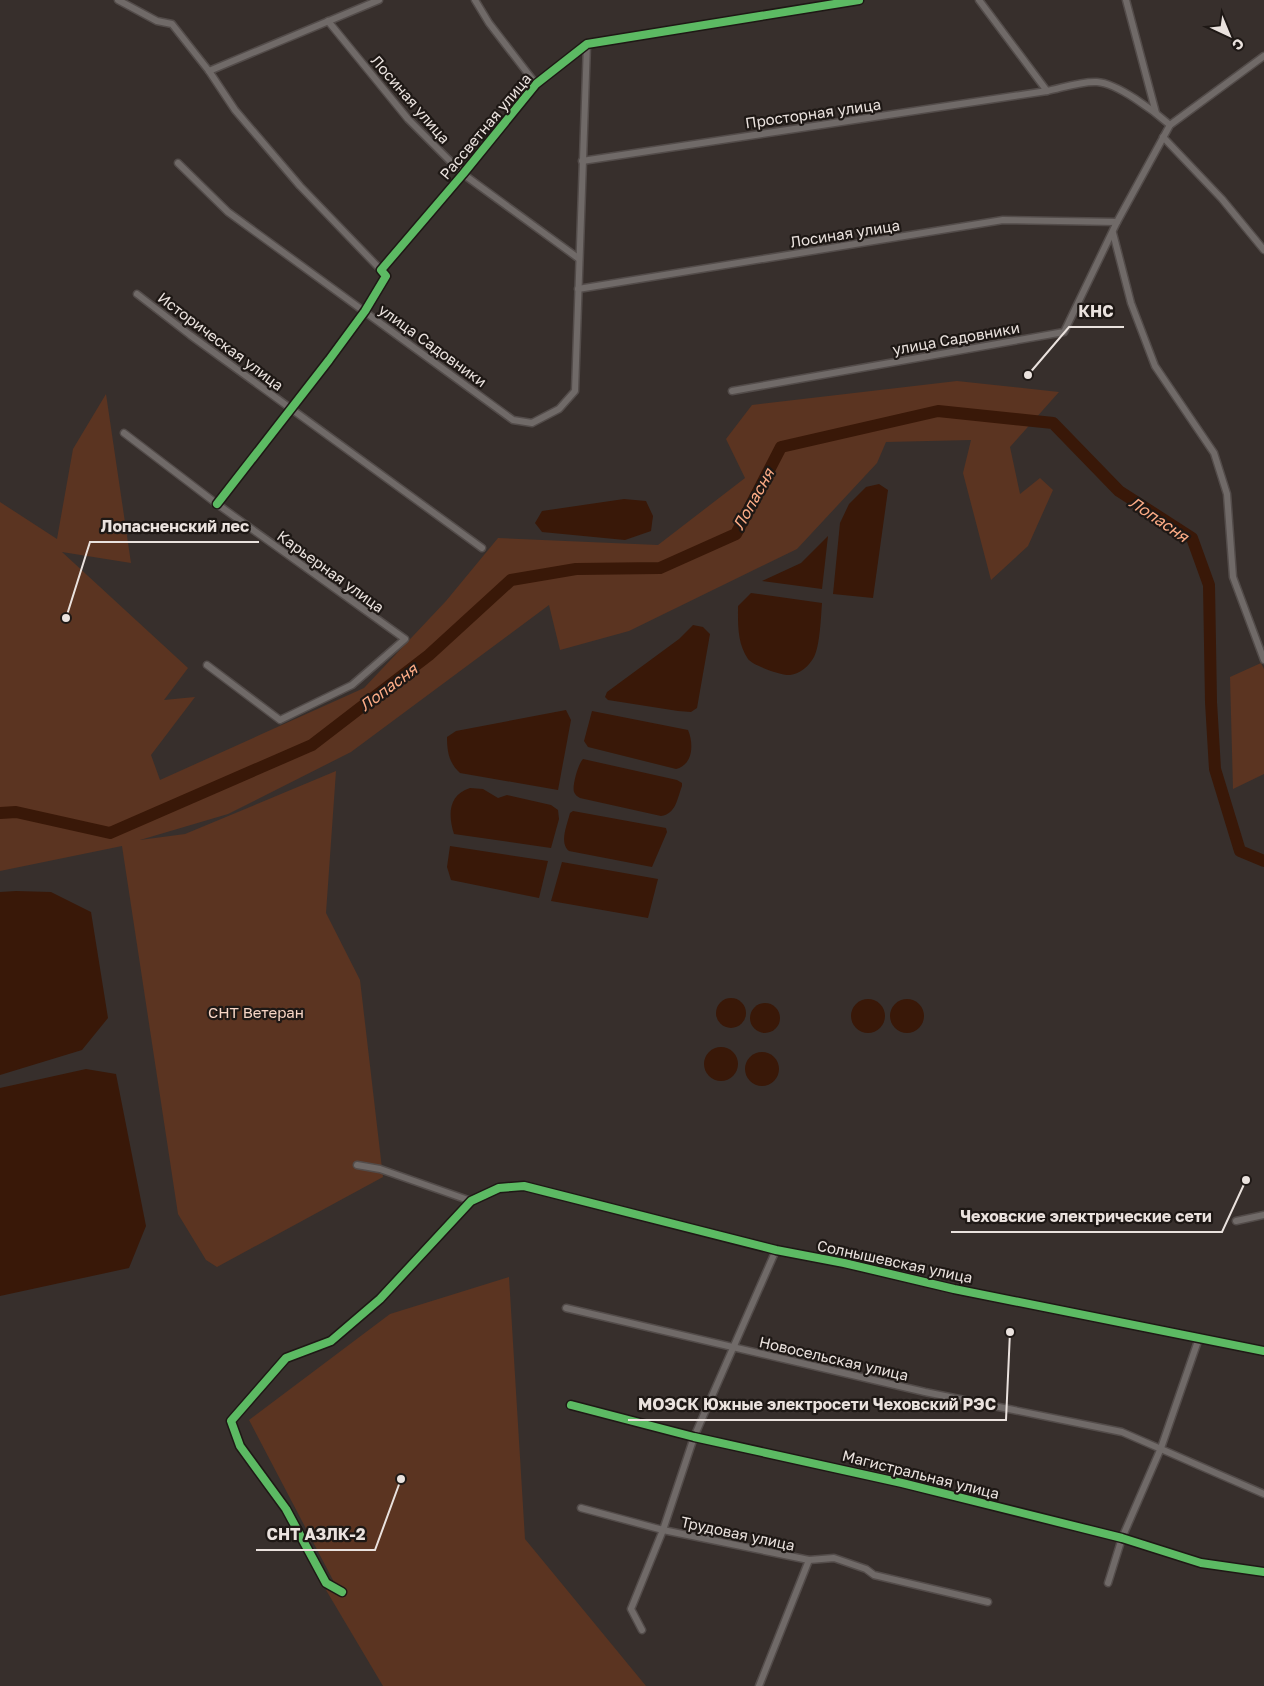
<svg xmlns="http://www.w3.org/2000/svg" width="1264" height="1686" viewBox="0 0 1264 1686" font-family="'Golos Text',sans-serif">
<rect width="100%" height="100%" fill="#372f2c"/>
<g fill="#5b3421">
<path d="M 957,381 L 1059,392 L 1010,447 L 1020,494 L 1040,478 L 1053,490 L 1028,546 L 991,580 L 963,473 L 971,440 L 886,442 L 877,463 L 797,549 L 629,631 L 560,650 L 549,605 L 351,752 L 228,814 L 140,840 L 185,834 L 336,771 L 326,913 L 360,980 L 383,1177 L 217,1267 L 206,1260 L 178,1214 L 122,846 L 0,871 L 0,502 L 57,539 L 73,449 L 106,394 L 131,563 L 62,552 L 188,668 L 164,700 L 195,697 L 151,755 L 160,780 L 364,688 L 446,601 L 498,538 L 658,545 L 745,478 L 726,439 L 752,405 Z"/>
<path d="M 1261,663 L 1264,669 L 1264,774 L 1233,789 L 1230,677 Z"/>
<path d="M 509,1277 L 525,1539 L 646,1686 L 383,1686 L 326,1590 L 334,1582 L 249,1420 L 390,1314 Z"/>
</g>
<g fill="#391808">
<path d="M 879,484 L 888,490 L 873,598 L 833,594 L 840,523 L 849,504 L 866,487 Z"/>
<path d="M 624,499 L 646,501 L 653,516 L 651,531 L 625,540 L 542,532 L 535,523 L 542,511 Z"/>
<path d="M 828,536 L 822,589 L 762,581 L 801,563 Z"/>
<path d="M 751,593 L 822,603 C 821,616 820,646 814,657 C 809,666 800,674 790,675 C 782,676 752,665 748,659 C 737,643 738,624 738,606 Z"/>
<path d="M 693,625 L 703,627 L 710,634 L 697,708 L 691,712 L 678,711 L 608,700 L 605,697 L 607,692 L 679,639 Z"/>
<path d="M 566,710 L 571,720 L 558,790 L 460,773 C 449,763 447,752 447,737 L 456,731 Z"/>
<path d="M 592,711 L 688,730 C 694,744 693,765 676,769 L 588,747 L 584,741 Z"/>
<path d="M 583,759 L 677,780 L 682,783 L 682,786 C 677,799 676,814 661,816 L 580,798 C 577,796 576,796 574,792 C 572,786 578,764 583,759 Z"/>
<path d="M 470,788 L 483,789 L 498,798 L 507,795 L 551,805 L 558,810 L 559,819 L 551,848 L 454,834 C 448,815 448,795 470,788 Z"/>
<path d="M 573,811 L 666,828 L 667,832 L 652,867 L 569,851 C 559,843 567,825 570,813 Z"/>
<path d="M 450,846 L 548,861 L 539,898 L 451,880 L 447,867 Z"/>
<path d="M 562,862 L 658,879 L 648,918 L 551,901 Z"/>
<path d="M 16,891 L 51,892 L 91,912 L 108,1018 L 82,1050 L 0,1075 L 0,892 Z"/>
<circle cx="731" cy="1013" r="15"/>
<circle cx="907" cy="1016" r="17"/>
<circle cx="868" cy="1016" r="17"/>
<circle cx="765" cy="1018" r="15"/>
<circle cx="721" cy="1064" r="17"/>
<circle cx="762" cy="1069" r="17"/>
<path d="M 86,1069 L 116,1074 L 146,1226 L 129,1268 L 0,1296 L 0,1088 Z"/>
</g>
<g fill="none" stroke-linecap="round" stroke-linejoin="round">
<path stroke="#391808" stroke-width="12" d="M 0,813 L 16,812 L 110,833 L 312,745 L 429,655 L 511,580 L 576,569 L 660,568 L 736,534 L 781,447 L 938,411 L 1053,423 L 1119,491 L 1192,538 L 1209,585 L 1211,702 L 1215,769 L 1240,851 L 1264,861"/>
<g stroke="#534c4a" stroke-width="9">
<g id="minor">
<path d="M 118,0 L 157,21 L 172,24 L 209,71 L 235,110 L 300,186 L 381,270"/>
<path d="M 475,0 L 489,23 L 536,84"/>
<path d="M 979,0 L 1047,91"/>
<path d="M 1126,0 L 1156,113"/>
<path d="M 328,21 L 408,119 L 463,174 L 578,258"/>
<path d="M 209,71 L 379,0"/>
<path d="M 1163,137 L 1222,199 L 1264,250"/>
<path d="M 582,161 L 1047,91 C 1062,88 1081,81 1097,82 C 1117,83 1154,111 1170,125"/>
<path d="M 178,163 L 228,212 L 513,420 L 532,423 L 559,409 L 575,391 L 587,44"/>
<path d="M 1113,233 L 1131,303 L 1155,366 L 1214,453 L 1227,494 L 1233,577 L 1264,660"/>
<path d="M 578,289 L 1003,220 L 1117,222"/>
<path d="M 137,294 L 190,335 L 482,548"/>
<path d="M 732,391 L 1064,332 L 1117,222 L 1170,125 L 1264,56"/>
<path d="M 124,433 L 217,504 L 405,639 L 352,685 L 280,720 L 207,665"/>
<path d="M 217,504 L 329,360 L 365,311 L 386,276 L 381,270 L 463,174 L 536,84 L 587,44 L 859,0"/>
<path d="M 357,1165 L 380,1169 L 471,1201"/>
<path d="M 1236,1221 L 1264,1215"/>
<path d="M 566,1308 L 925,1392 L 1122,1432 L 1264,1494"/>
<path d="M 571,1405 L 694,1437 L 902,1483 L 1122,1538 L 1201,1563 L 1264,1572"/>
<path d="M 581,1508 L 663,1530 L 809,1560 L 834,1558 L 866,1569 L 874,1575 L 988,1602"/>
<path d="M 1108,1583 L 1122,1538 L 1161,1448 L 1199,1338"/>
<path d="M 342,1592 L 326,1583 L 286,1509 L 240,1446 L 231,1421 L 286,1358 L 331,1341 L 380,1299 L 471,1201 L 499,1188 L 524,1186"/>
<path d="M 642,1630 L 631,1609 L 663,1530 L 694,1437 L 776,1250"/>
<path d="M 759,1686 L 809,1560"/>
</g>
</g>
<g stroke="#534c4a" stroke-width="10">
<path id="tertiary" d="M 524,1186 L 776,1250 L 844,1263 L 954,1289 L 1264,1351"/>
</g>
<use href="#minor" stroke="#706a68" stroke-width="6"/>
<use href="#tertiary" stroke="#706a68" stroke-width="8"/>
<g stroke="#1e1815" stroke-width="11">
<g id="cycleway">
<path d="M 217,504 L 329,360 L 365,311 L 386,276 L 381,270 L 463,174 L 536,84 L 587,44 L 859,0"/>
<path d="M 571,1405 L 694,1437 L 902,1483 L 1122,1538 L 1201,1563 L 1264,1572"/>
<path d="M 342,1592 L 326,1583 L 286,1509 L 240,1446 L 231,1421 L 286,1358 L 331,1341 L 380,1299 L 471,1201 L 499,1188 L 524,1186 L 776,1250 L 844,1263 L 954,1289 L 1264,1351"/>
</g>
</g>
<use href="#cycleway" stroke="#5cba63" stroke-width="8"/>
</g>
<g text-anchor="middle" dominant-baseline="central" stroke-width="4.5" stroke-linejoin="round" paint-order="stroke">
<g font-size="15" fill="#eae2de" stroke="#1e1815">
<text transform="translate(411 99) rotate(49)">Лосиная улица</text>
<text transform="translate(813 113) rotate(-8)">Просторная улица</text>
<text transform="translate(485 126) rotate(-50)">Рассветная улица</text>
<text transform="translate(845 233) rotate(-9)">Лосиная улица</text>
<text transform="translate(956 338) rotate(-10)">улица Садовники</text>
<text transform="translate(221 341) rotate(37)">Историческая улица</text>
<text transform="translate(433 345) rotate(36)">улица Садовники</text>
<text transform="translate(331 571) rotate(36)">Карьерная улица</text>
<text transform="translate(895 1261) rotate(12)">Солнышевская улица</text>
<text transform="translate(834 1358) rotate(13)">Новосельская улица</text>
<text transform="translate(921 1474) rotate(14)">Магистральная улица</text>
<text transform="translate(738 1533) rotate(12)">Трудовая улица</text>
</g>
<g font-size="15" fill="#f7d5c5" stroke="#1e1815">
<text x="256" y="1012">СНТ Ветеран</text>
</g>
<g font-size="16" font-style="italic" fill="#fdac86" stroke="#1e1815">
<text transform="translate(753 499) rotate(-61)">Лопасня</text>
<text transform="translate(1159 519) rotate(34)">Лопасня</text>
<text transform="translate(388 687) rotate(-37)">Лопасня</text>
</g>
</g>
<path fill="none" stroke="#eae2de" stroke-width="2" d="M1028 375L1069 327H1124M66 618L90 542H259M1246 1180L1222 1232H951M1010 1332L1006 1420H628M401 1479L375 1550H256"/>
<g fill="#eae2de" stroke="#1e1815" stroke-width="2">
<circle cx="1028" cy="375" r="5"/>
<circle cx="66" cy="618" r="5"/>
<circle cx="1246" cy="1180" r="5"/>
<circle cx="1010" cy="1332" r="5"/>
<circle cx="401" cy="1479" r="5"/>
</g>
<g font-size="16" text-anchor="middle" font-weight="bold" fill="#eae2de" stroke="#1e1815" stroke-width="4.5" stroke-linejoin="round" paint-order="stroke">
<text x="1096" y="317">КНС</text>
<text x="175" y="532">Лопасненский лес</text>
<text x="1086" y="1222">Чеховские электрические сети</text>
<text x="817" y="1410">МОЭСК Южные электросети Чеховский РЭС</text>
<text x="316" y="1540">СНТ АЗЛК-2</text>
</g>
<g transform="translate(1229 35) rotate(136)" stroke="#1e1815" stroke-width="4" paint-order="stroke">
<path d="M0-4L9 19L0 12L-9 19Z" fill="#eae2de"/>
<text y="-8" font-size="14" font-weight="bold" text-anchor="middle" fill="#eae2de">С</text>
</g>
</svg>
